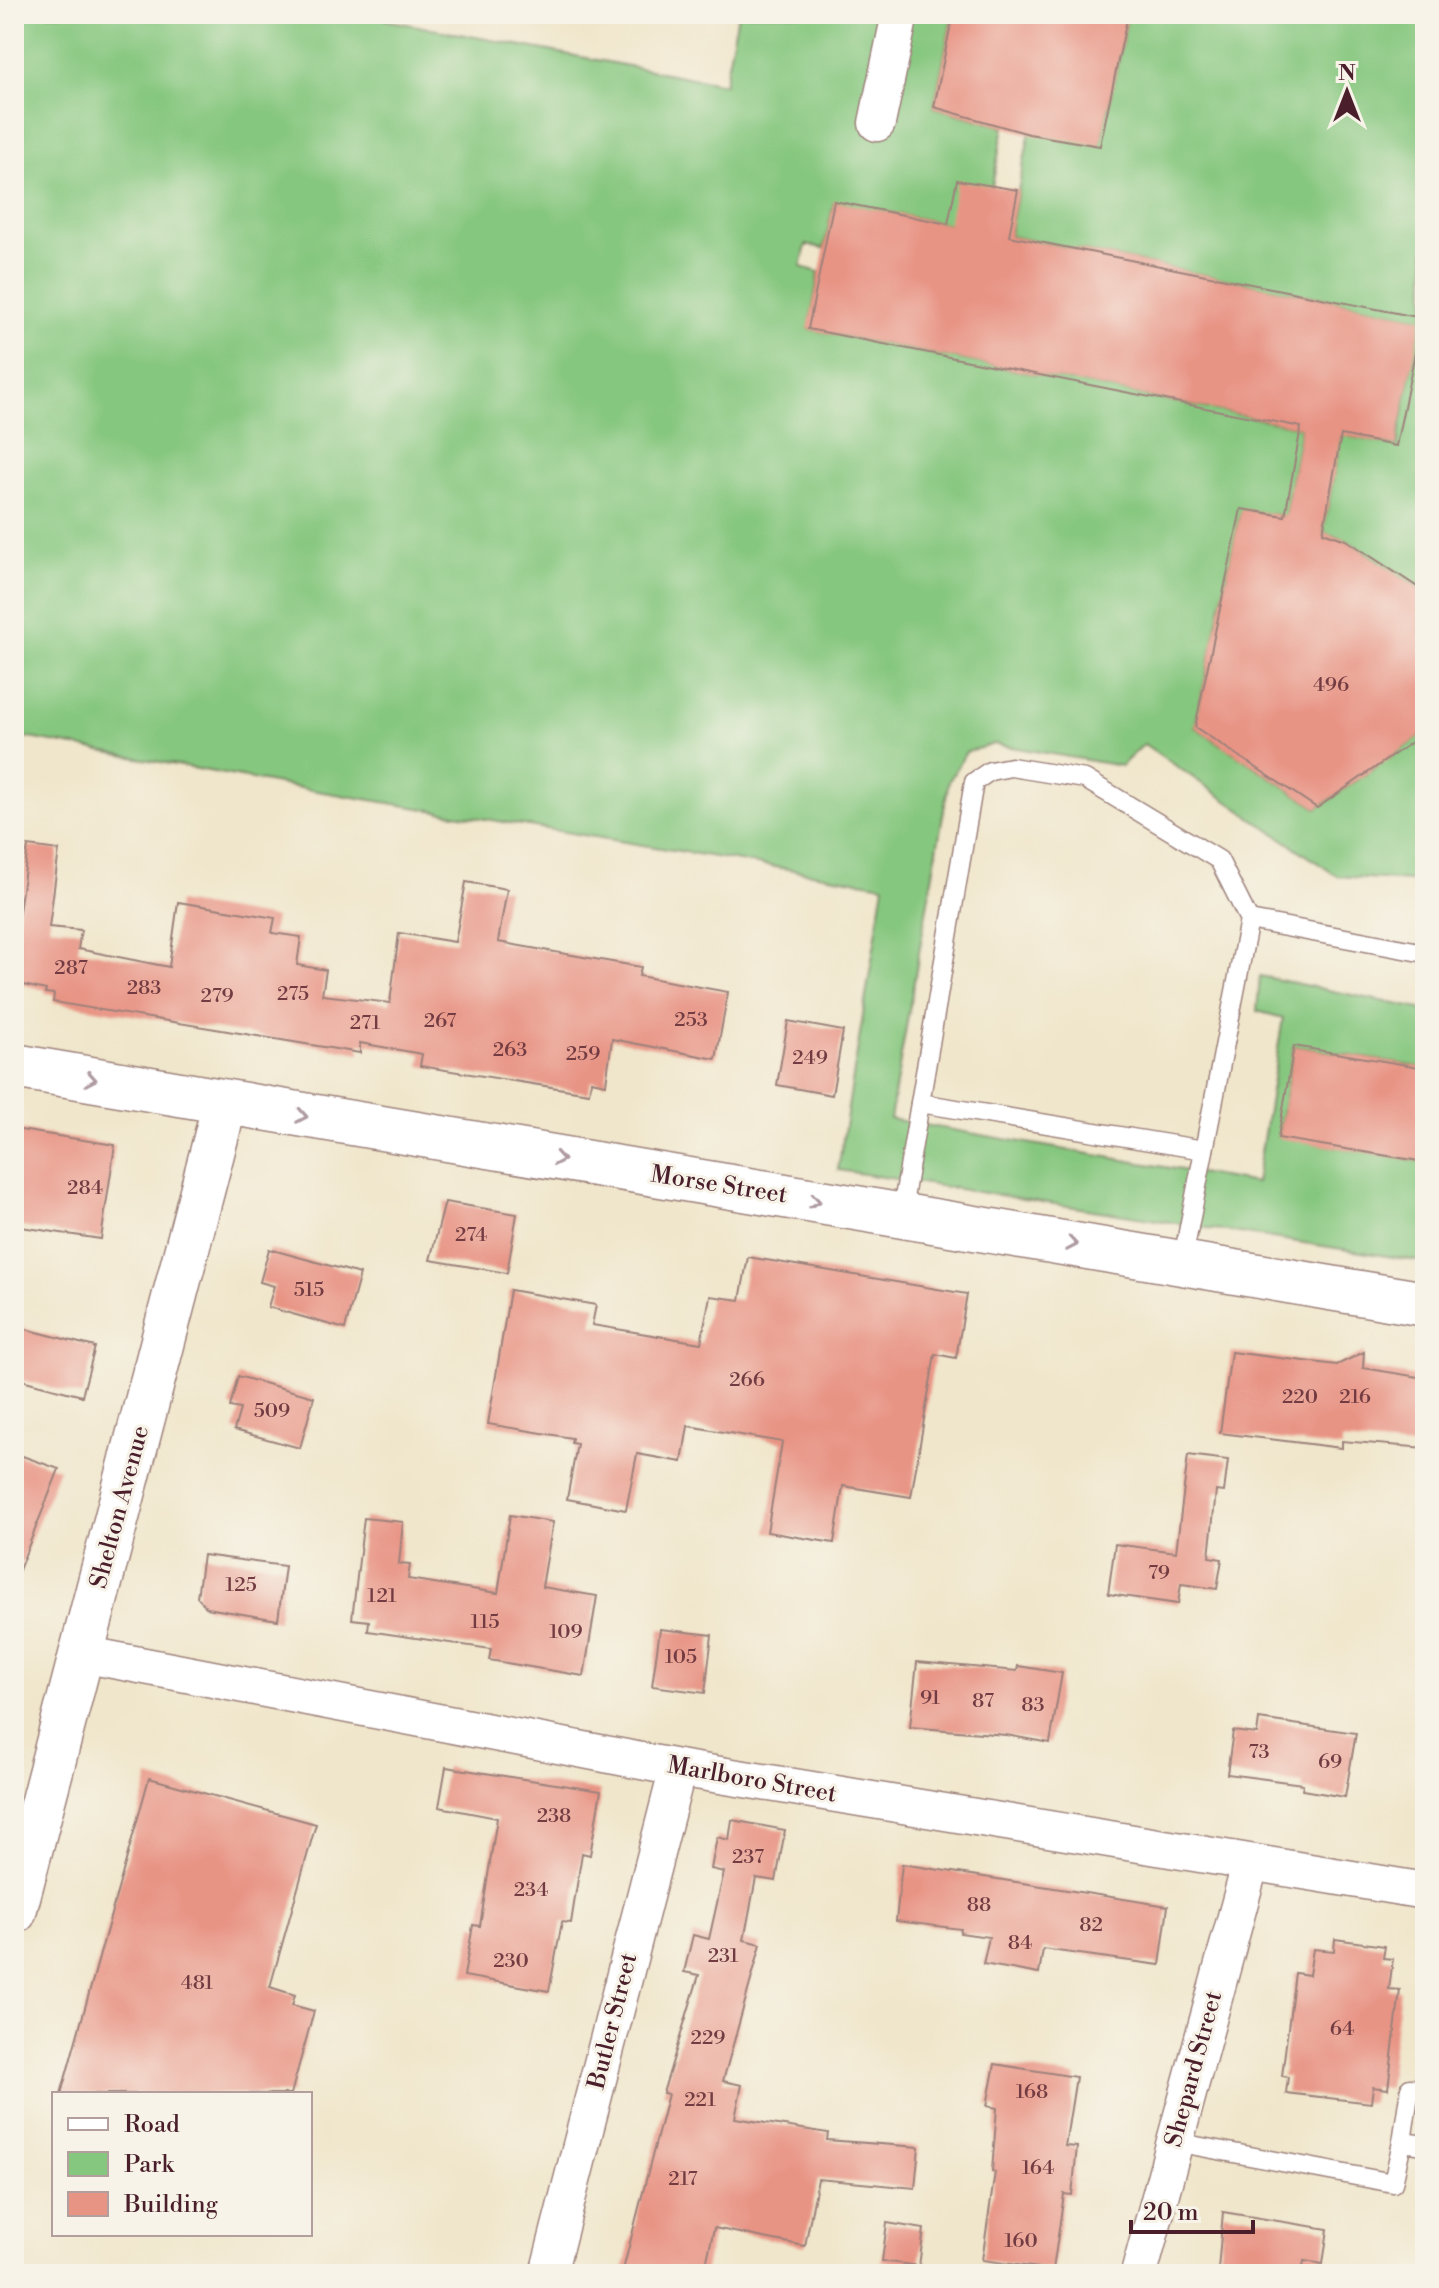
<svg xmlns="http://www.w3.org/2000/svg" width="1439" height="2288" viewBox="0 0 1439 2288" font-family="'Libre Bodoni',serif">
<rect width="100%" height="100%" fill="#f7f3e8"/>
<filter id="ink" filterUnits="userSpaceOnUse"><feTurbulence type="fractalNoise" baseFrequency=".0125" numOctaves="2"/><feDisplacementMap in="SourceGraphic" scale="16" xChannelSelector="R" yChannelSelector="G"/><feConvolveMatrix kernelMatrix="1 2 1 2 8 2 1 2 1" color-interpolation-filters="sRGB"/></filter>
<filter id="wash" filterUnits="userSpaceOnUse"><feTurbulence type="fractalNoise" baseFrequency=".006" numOctaves="4" result="noise"/><feDisplacementMap in="SourceGraphic" scale="32" xChannelSelector="R" yChannelSelector="G"/><feGaussianBlur stdDeviation="1.8" result="paint"/><feColorMatrix in="noise" values="0 0 0 0 0 0 0 0 0 0 0 0 0 0 0 0 0 1.4 0 .05"/><feComposite in="paint" operator="in"/></filter>
<g filter="url(#wash)">
<rect width="100%" height="100%" fill="#f0e6cb"/>
<g fill="#86c77f" stroke="#687355" stroke-width="2">
<path d="M 14,14 L 386,14 L 386,20 L 724,84 L 738,14 L 953,14 L 934,107 L 1004,127 L 992,186 L 948,224 L 834,202 L 824,248 L 806,245 L 801,267 L 819,272 L 809,329 L 1301,427 L 1285,516 L 1241,510 L 1195,727 L 1317,808 L 1425,733 L 1425,882 L 1337,876 L 1144,744 L 1121,766 L 994,744 L 966,752 L 949,781 L 890,1119 L 1256,1183 L 1283,1018 L 1257,1011 L 1260,976 L 1425,1010 L 1425,1068 L 1294,1046 L 1278,1137 L 1425,1162 L 1425,1262 L 838,1170 L 884,885 L 311,790 L 14,735 Z"/>
<path d="M 1128,14 L 1425,14 L 1425,592 L 1346,540 L 1323,532 L 1341,435 L 1397,446 L 1421,318 L 1009,236 L 1030,131 L 1100,145 Z"/>
</g>
<g id="blocks">
<g fill="#e89485">
<path d="M 953,14 L 1128,14 L 1100,146 L 1029,134 L 934,107 Z"/>
<path d="M 957,180 L 1018,190 L 1009,236 L 1422,318 L 1396,446 L 1341,435 L 1323,532 L 1346,540 L 1425,592 L 1425,733 L 1317,808 L 1195,727 L 1241,509 L 1285,516 L 1301,427 L 808,329 L 834,201 L 948,224 Z"/>
<path d="M 28,846 L 59,850 L 49,927 L 81,930 L 78,949 L 169,967 L 178,902 L 275,918 L 272,933 L 301,937 L 297,965 L 326,970 L 322,995 L 390,1003 L 399,933 L 455,942 L 466,882 L 507,889 L 498,942 L 641,967 L 639,976 L 728,992 L 716,1059 L 612,1039 L 606,1084 L 591,1081 L 589,1093 L 420,1066 L 422,1054 L 360,1043 L 360,1053 L 53,1002 L 54,994 L 45,993 L 46,990 L 14,983 L 14,949 Z"/>
<path d="M 788,1021 L 843,1031 L 832,1095 L 777,1085 Z"/>
<path d="M 1294,1046 L 1425,1068 L 1425,1162 L 1278,1138 Z"/>
<path d="M 14,1129 L 115,1145 L 101,1239 L 14,1226 Z"/>
<path d="M 445,1202 L 517,1214 L 507,1273 L 430,1260 Z"/>
<path d="M 269,1249 L 360,1274 L 345,1329 L 268,1307 L 274,1286 L 260,1282 Z"/>
<path d="M 748,1257 L 967,1294 L 956,1358 L 935,1354 L 911,1497 L 843,1486 L 834,1543 L 767,1532 L 782,1442 L 688,1426 L 682,1462 L 637,1454 L 626,1510 L 567,1499 L 577,1444 L 571,1443 L 572,1438 L 488,1424 L 510,1290 L 596,1305 L 592,1325 L 701,1343 L 710,1296 L 740,1300 Z"/>
<path d="M 14,1326 L 95,1347 L 82,1396 L 14,1378 Z"/>
<path d="M 1231,1352 L 1337,1365 L 1364,1352 L 1363,1368 L 1425,1378 L 1425,1448 L 1342,1441 L 1342,1448 L 1220,1433 Z"/>
<path d="M 238,1376 L 314,1397 L 300,1448 L 234,1430 L 240,1409 L 230,1407 Z"/>
<path d="M 14,1453 L 59,1469 L 15,1580 L 14,1580 Z"/>
<path d="M 1188,1455 L 1228,1460 L 1224,1492 L 1216,1491 L 1209,1557 L 1222,1559 L 1217,1589 L 1181,1584 L 1178,1604 L 1108,1594 L 1115,1544 L 1176,1552 Z"/>
<path d="M 510,1515 L 553,1522 L 542,1587 L 597,1596 L 584,1676 L 489,1660 L 491,1649 L 368,1631 L 369,1621 L 352,1619 L 364,1518 L 403,1522 L 399,1564 L 410,1565 L 408,1579 L 498,1593 Z"/>
<path d="M 203,1555 L 285,1566 L 278,1620 L 207,1608 L 197,1597 Z"/>
<path d="M 660,1629 L 712,1635 L 705,1693 L 652,1686 Z"/>
<path d="M 917,1662 L 1017,1671 L 1018,1666 L 1062,1673 L 1050,1743 L 1006,1735 L 910,1727 Z"/>
<path d="M 1259,1719 L 1356,1733 L 1345,1797 L 1302,1790 L 1303,1784 L 1227,1774 L 1233,1731 L 1257,1734 Z"/>
<path d="M 446,1767 L 601,1791 L 590,1855 L 582,1853 L 571,1923 L 562,1922 L 549,1991 L 464,1976 L 473,1925 L 480,1926 L 497,1818 L 439,1807 Z"/>
<path d="M 149,1778 L 316,1824 L 270,1987 L 295,1995 L 292,2005 L 314,2011 L 291,2094 L 61,2094 Z"/>
<path d="M 732,1820 L 785,1830 L 776,1881 L 756,1878 L 744,1940 L 761,1944 L 723,2081 L 742,2085 L 735,2118 L 828,2133 L 827,2140 L 919,2147 L 915,2188 L 818,2179 L 805,2246 L 714,2228 L 704,2274 L 622,2274 L 668,2094 L 663,2093 L 699,1975 L 684,1972 L 693,1935 L 709,1939 L 724,1872 L 711,1869 L 717,1837 L 729,1840 Z"/>
<path d="M 902,1864 L 1168,1906 L 1160,1965 L 1043,1949 L 1039,1974 L 983,1964 L 989,1937 L 960,1933 L 961,1929 L 896,1921 Z"/>
<path d="M 1335,1939 L 1385,1946 L 1383,1958 L 1393,1959 L 1389,1989 L 1400,1990 L 1388,2089 L 1373,2087 L 1371,2103 L 1286,2093 L 1288,2077 L 1282,2076 L 1295,1973 L 1309,1975 L 1313,1949 L 1334,1951 Z"/>
<path d="M 995,2064 L 1076,2077 L 1065,2146 L 1077,2147 L 1072,2195 L 1064,2194 L 1053,2270 L 982,2260 L 995,2172 L 992,2171 L 997,2108 L 987,2106 Z"/>
<path d="M 1223,2212 L 1328,2229 L 1323,2264 L 1304,2261 L 1302,2274 L 1218,2270 Z"/>
<path d="M 887,2223 L 924,2229 L 919,2266 L 882,2261 Z"/>
</g>
</g>
</g>
<g filter="url(#ink)">
<use href="#blocks" fill-opacity="0" stroke="#9d827b" stroke-width="2"/>
<g fill="none" stroke-linecap="round" stroke-linejoin="round">
<g stroke="#9d827b" stroke-width="21">
<g id="service">
<path d="M 920,1103 L 1204,1150"/>
<path d="M 901,1216 L 974,782 L 990,771 L 1011,767 L 1085,779 L 1219,860 L 1249,920"/>
<path d="M 1182,1263 L 1249,920 L 1425,953"/>
<path d="M 1175,2142 L 1393,2183 L 1402,2142 L 1425,2145"/>
<path d="M 1402,2142 L 1410,2088 L 1425,2090"/>
</g>
</g>
<g stroke="#9d827b" stroke-width="39">
<g id="minor">
<path d="M 877,123 L 900,14"/>
<path d="M 82,1654 L 678,1768 L 1425,1891"/>
<path d="M 548,2274 L 678,1768"/>
<path d="M 1139,2274 L 1250,1865"/>
</g>
</g>
<g stroke="#9d827b" stroke-width="47">
<path id="tertiary" d="M 14,1912 L 225,1103"/>
</g>
<g stroke="#9d827b" stroke-width="47">
<path id="secondary" d="M 14,1066 L 1425,1304"/>
</g>
<use href="#service" stroke="#fff" stroke-width="18"/>
<use href="#minor" stroke="#fff" stroke-width="36"/>
<use href="#tertiary" stroke="#fff" stroke-width="44"/>
<use href="#secondary" stroke="#fff" stroke-width="44"/>
</g>
<defs><path id="oneway-chevron" d="M-2-3.5L2.5 0L-2 3.5" fill="none" stroke-width="1.6" stroke-linecap="round" stroke-linejoin="round" transform="scale(2)"/></defs>
<g stroke="#ae9aa0">
<use href="#oneway-chevron" transform="translate(91 1079) rotate(10)"/>
<use href="#oneway-chevron" transform="translate(302 1116) rotate(10)"/>
<use href="#oneway-chevron" transform="translate(559 1159) rotate(10)"/>
<use href="#oneway-chevron" transform="translate(815 1201) rotate(10)"/>
<use href="#oneway-chevron" transform="translate(1072 1244) rotate(10)"/>
</g>
</g>
<g text-anchor="middle" dominant-baseline="central" stroke-width="6" stroke-linejoin="round" paint-order="stroke">
<g font-size="20" fill="#723c42">
<text x="1331" y="685">496</text>
<text x="71" y="968">287</text>
<text x="144" y="988">283</text>
<text x="293" y="994">275</text>
<text x="217" y="996">279</text>
<text x="691" y="1020">253</text>
<text x="440" y="1021">267</text>
<text x="365" y="1023">271</text>
<text x="510" y="1050">263</text>
<text x="583" y="1054">259</text>
<text x="810" y="1058">249</text>
<text x="85" y="1188">284</text>
<text x="471" y="1235">274</text>
<text x="309" y="1290">515</text>
<text x="747" y="1380">266</text>
<text x="1300" y="1397">220</text>
<text x="1355" y="1397">216</text>
<text x="272" y="1411">509</text>
<text x="1159" y="1573">79</text>
<text x="241" y="1585">125</text>
<text x="382" y="1596">121</text>
<text x="485" y="1622">115</text>
<text x="566" y="1632">109</text>
<text x="681" y="1657">105</text>
<text x="930" y="1698">91</text>
<text x="983" y="1701">87</text>
<text x="1033" y="1705">83</text>
<text x="1259" y="1752">73</text>
<text x="1330" y="1762">69</text>
<text x="554" y="1816">238</text>
<text x="748" y="1857">237</text>
<text x="531" y="1890">234</text>
<text x="979" y="1905">88</text>
<text x="1091" y="1925">82</text>
<text x="1020" y="1943">84</text>
<text x="723" y="1956">231</text>
<text x="511" y="1961">230</text>
<text x="197" y="1983">481</text>
<text x="1342" y="2029">64</text>
<text x="708" y="2038">229</text>
<text x="1032" y="2092">168</text>
<text x="700" y="2100">221</text>
<text x="1038" y="2168">164</text>
<text x="683" y="2179">217</text>
<text x="1021" y="2241">160</text>
</g>
<g font-size="24" fill="#4a1f2b" stroke="#f7f3e8">
<text transform="translate(719 1185) rotate(9)">Morse Street</text>
<text transform="translate(120 1507) rotate(-75)">Shelton Avenue</text>
<text transform="translate(752 1780) rotate(10)">Marlboro Street</text>
<text transform="translate(613 2021) rotate(-76)">Butler Street</text>
<text transform="translate(1194 2069) rotate(-75)">Shepard Street</text>
</g>
</g>
<rect width="1439" height="2288" fill="none" stroke="#f7f3e8" stroke-width="48"/>
<rect x="52" y="2092" width="260" height="144" fill="#f7f3e8" stroke="#b29e9c" stroke-width="2"/>
<rect x="68" y="2118" width="40" height="12" fill="#ffffff" stroke="#b29e9c" stroke-width="2"/>
<text x="124" y="2132" font-size="24" fill="#4a1f2b">Road</text>
<rect x="68" y="2152" width="40" height="24" fill="#86c77f" stroke="#b29e9c" stroke-width="2"/>
<text x="124" y="2172" font-size="24" fill="#4a1f2b">Park</text>
<rect x="68" y="2192" width="40" height="24" fill="#e89485" stroke="#b29e9c" stroke-width="2"/>
<text x="124" y="2212" font-size="24" fill="#4a1f2b">Building</text>
<g transform="translate(1347 92)" stroke="#f7f3e8" stroke-width="6" paint-order="stroke">
<path d="M0-6L14 30L0 20L-14 30Z" fill="#4a1f2b"/>
<text y="-12" font-size="22" font-weight="bold" text-anchor="middle" fill="#4a1f2b">N</text>
</g>
<path d="M1131 2220v12h122v-12" fill="none" stroke="#4a1f2b" stroke-width="4"/>
<text x="1143" y="2220" font-size="24" fill="#4a1f2b" stroke="#f7f3e8" stroke-width="6" paint-order="stroke">20 m</text>
</svg>
